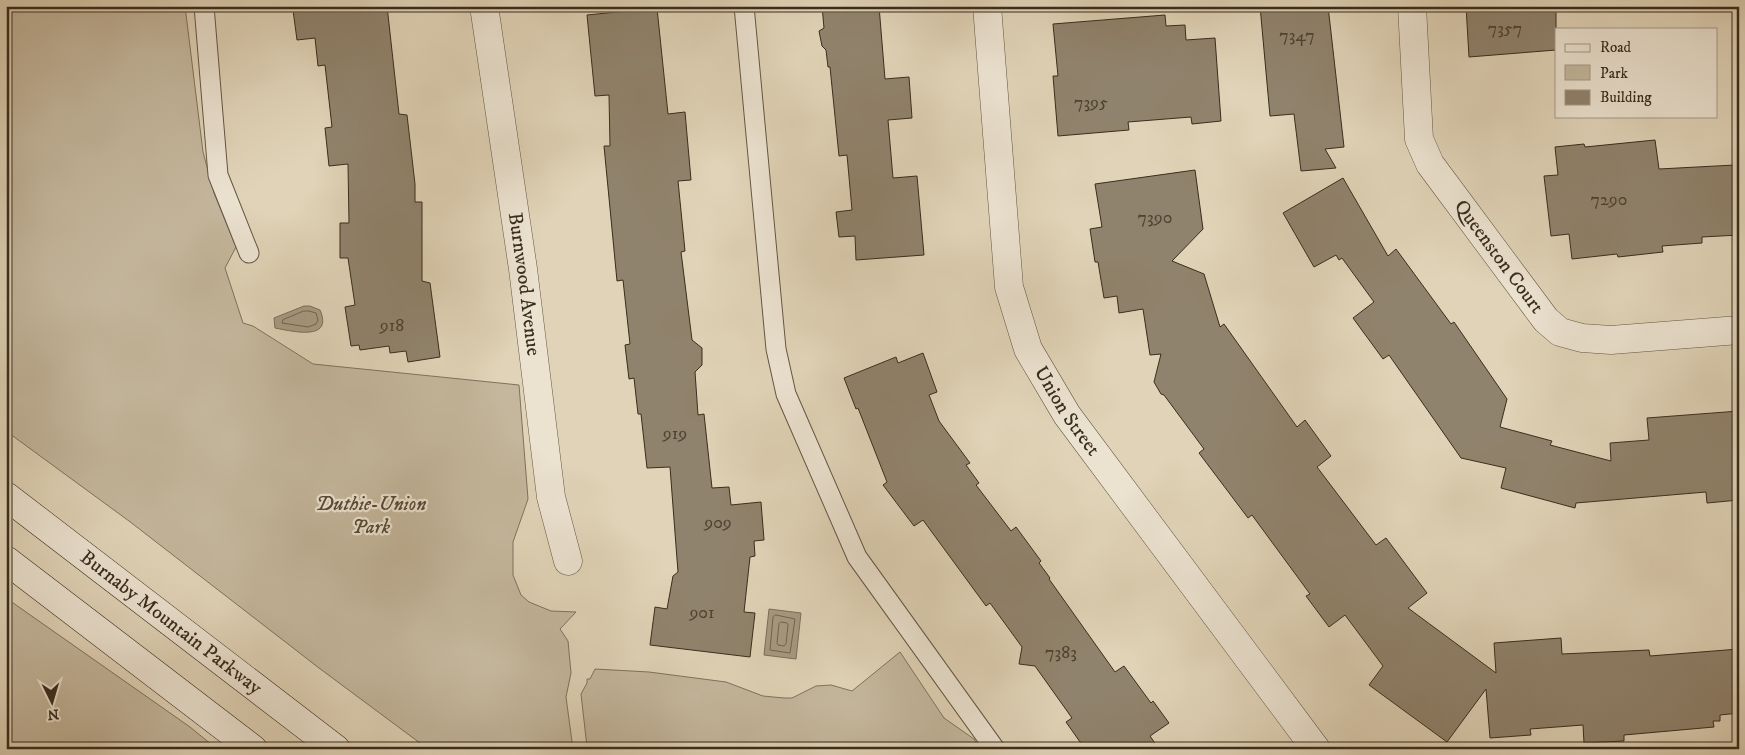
<svg xmlns="http://www.w3.org/2000/svg" width="1745" height="755" viewBox="0 0 1745 755" font-family="'IM FELL DW Pica',serif">
<rect width="100%" height="100%" fill="#e0d3b7"/>
<filter id="stains"><feTurbulence type="fractalNoise" baseFrequency=".004" numOctaves="4"/><feColorMatrix values="0 0 0 0 .2 0 0 0 0 .09 0 0 0 0 .02 0 0 0 .5 -.17"/></filter>
<radialGradient id="worn" r=".72"><stop offset=".6" stop-color="#630" stop-opacity="0"/><stop offset="1" stop-color="#630" stop-opacity=".3"/></radialGradient>
<g fill="#c4b79d" stroke="#7e725d">
<path d="M 6,6 L 185,6 L 203,152 L 214,193 L 236,247 L 225,268 L 243,323 L 253,326 L 313,364 L 519,385 L 528,499 L 513,542 L 513,575 L 521,595 L 529,602 L 551,611 L 576,612 L 560,629 L 568,641 L 571,673 L 566,697 L 573,749 L 428,749 L 319,668 L 129,521 L 6,431 Z"/>
<path d="M 6,598 L 190,727 L 217,749 L 6,749 Z"/>
<path d="M 900,652 L 944,718 L 974,739 L 980,749 L 591,749 L 587,747 L 581,694 L 587,683 L 587,679 L 590,679 L 595,669 L 649,672 L 726,682 L 763,696 L 784,698 L 792,698 L 816,686 L 831,685 L 852,691 Z"/>
</g>
<g fill="#a79b83" stroke="#7b6f5a">
<path d="M 304,306 L 310,306 L 320,310 C 334,342 291,331 275,328 L 274,318 Z"/>
<path d="M 769,609 L 801,613 L 796,659 L 764,655 Z"/>
</g>
<g fill="none" stroke-linecap="round" stroke-linejoin="round">
<g stroke="#706450" stroke-width="1">
<path d="M 304,311 L 309,311 L 316,313 L 318,320 L 316,324 L 308,327 L 282,323 L 283,320 Z"/>
<path d="M 776,615 L 795,619 L 790,653 L 770,650 L 773,617 Z"/>
<path d="M 781,622 L 787,623 L 788,625 L 786,644 L 784,646 L 778,645 L 777,643 L 779,624 Z"/>
</g>
</g>
<g fill="#90836d" stroke="#392d1d">
<path d="M 326,6 L 387,6 L 399,114 L 407,115 L 415,184 L 415,202 L 422,202 L 422,281 L 430,283 L 440,357 L 408,362 L 406,351 L 390,353 L 389,346 L 360,350 L 359,345 L 351,346 L 345,307 L 355,305 L 348,258 L 340,258 L 340,223 L 349,223 L 348,164 L 329,166 L 325,128 L 332,127 L 325,65 L 318,66 L 315,38 L 297,40 L 293,10 Z"/>
<path d="M 822,6 L 879,6 L 885,79 L 909,77 L 912,118 L 888,120 L 893,178 L 917,176 L 924,255 L 856,260 L 855,236 L 839,237 L 836,212 L 852,210 L 847,155 L 839,156 L 830,67 L 828,67 L 826,50 L 822,46 L 819,31 L 824,28 Z"/>
<path d="M 1260,6 L 1328,6 L 1344,147 L 1325,149 L 1336,168 L 1301,171 L 1294,114 L 1270,116 Z"/>
<path d="M 1466,6 L 1556,6 L 1556,50 L 1469,57 Z"/>
<path d="M 657,8 L 668,114 L 685,112 L 691,180 L 678,181 L 685,251 L 681,252 L 692,340 L 702,348 L 702,365 L 695,372 L 698,415 L 704,414 L 712,488 L 729,487 L 731,505 L 761,502 L 764,540 L 754,541 L 755,556 L 750,557 L 744,612 L 755,613 L 750,657 L 650,645 L 655,607 L 667,609 L 673,576 L 678,572 L 670,467 L 647,468 L 641,414 L 638,414 L 634,378 L 629,379 L 625,345 L 630,344 L 623,280 L 617,281 L 604,146 L 610,146 L 609,95 L 595,96 L 587,15 Z"/>
<path d="M 1165,15 L 1166,26 L 1185,25 L 1186,40 L 1215,38 L 1221,121 L 1192,124 L 1191,117 L 1128,122 L 1129,130 L 1058,136 L 1053,76 L 1058,76 L 1053,24 Z"/>
<path d="M 1655,140 L 1659,169 L 1735,165 L 1736,193 L 1739,193 L 1739,235 L 1702,237 L 1702,243 L 1662,246 L 1663,252 L 1618,257 L 1617,254 L 1572,259 L 1569,234 L 1551,236 L 1544,176 L 1558,175 L 1555,147 L 1584,144 L 1585,147 Z"/>
<path d="M 1195,170 L 1203,229 L 1172,261 L 1204,274 L 1220,327 L 1224,324 L 1297,427 L 1305,420 L 1331,456 L 1317,467 L 1376,545 L 1386,538 L 1427,593 L 1408,608 L 1496,673 L 1494,643 L 1561,638 L 1562,654 L 1649,650 L 1650,656 L 1739,649 L 1739,713 L 1720,715 L 1720,721 L 1713,721 L 1714,727 L 1624,735 L 1624,741 L 1584,743 L 1583,725 L 1530,729 L 1531,735 L 1490,738 L 1486,689 L 1447,742 L 1369,685 L 1383,666 L 1345,615 L 1329,627 L 1306,596 L 1310,594 L 1252,515 L 1248,518 L 1199,453 L 1204,449 L 1164,395 L 1161,394 L 1154,382 L 1161,354 L 1150,355 L 1143,309 L 1119,313 L 1117,296 L 1104,298 L 1098,262 L 1095,262 L 1090,229 L 1102,227 L 1095,184 Z"/>
<path d="M 1343,178 L 1388,256 L 1396,249 L 1451,324 L 1454,322 L 1507,399 L 1500,427 L 1552,441 L 1550,445 L 1611,461 L 1610,443 L 1649,440 L 1647,418 L 1739,411 L 1739,500 L 1707,503 L 1706,492 L 1576,503 L 1575,508 L 1501,488 L 1506,468 L 1461,458 L 1389,355 L 1383,359 L 1353,318 L 1374,302 L 1342,258 L 1339,260 L 1336,255 L 1314,267 L 1283,213 Z"/>
<path d="M 923,353 L 937,392 L 929,395 L 939,421 L 970,463 L 966,465 L 979,483 L 976,485 L 1011,531 L 1016,527 L 1041,561 L 1039,563 L 1050,578 L 1049,579 L 1115,672 L 1124,666 L 1151,703 L 1153,701 L 1169,723 L 1150,736 L 1159,749 L 1085,749 L 1066,722 L 1072,718 L 1035,666 L 1019,664 L 1022,647 L 990,603 L 986,606 L 923,520 L 914,526 L 883,485 L 887,482 L 858,408 L 856,409 L 844,378 L 896,357 L 898,363 Z"/>
</g>
<g fill="none" stroke-linecap="round" stroke-linejoin="round">
<g stroke="#635644" stroke-width="21">
<g id="service">
<path d="M 204,6 L 218,175 L 249,253"/>
<path d="M 744,6 L 776,349 L 786,394 L 857,557 L 995,749"/>
</g>
</g>
<g stroke="#635644" stroke-width="29">
<g id="minor">
<path id="s1" d="M 484,6 L 523,269 L 551,497 L 568,561"/>
<path id="s2" d="M 987,6 L 1009,287 L 1028,349 L 1067,415 L 1316,749"/>
<path id="s3" d="M 1412,6 L 1419,139 L 1430,164 L 1546,320 L 1560,332 L 1582,338 L 1611,340 L 1739,330"/>
</g>
</g>
<g stroke="#392d1d" stroke-width="29">
<g id="secondary">
<path id="s4" d="M 6,496 L 336,749"/>
<path d="M 6,560 L 253,749"/>
</g>
</g>
<use href="#service" stroke="#ebe2d0" stroke-width="19"/>
<use href="#minor" stroke="#ebe2d0" stroke-width="28"/>
<use href="#secondary" stroke="#ebe2d0" stroke-width="28"/>
</g>
<g text-anchor="middle" dominant-baseline="central" stroke-width="4.5" stroke-linejoin="round" paint-order="stroke">
<g font-size="18" fill="#4f4231">
<text x="1505" y="29">7357</text>
<text x="1297" y="36">7347</text>
<text x="1091" y="103">7395</text>
<text x="1609" y="200">7290</text>
<text x="1155" y="218">7390</text>
<text x="392" y="326">918</text>
<text x="675" y="434">919</text>
<text x="718" y="523">909</text>
<text x="702" y="613">901</text>
<text x="1061" y="653">7383</text>
</g>
<g font-size="20" fill="#392d1d" stroke="#ebe2d0">
<text stroke="none"><textPath href="#s3" startOffset="276">Queenston Court</textPath></text>
<text stroke="none"><textPath href="#s1" startOffset="281">Burnwood Avenue</textPath></text>
<text stroke="none"><textPath href="#s2" startOffset="420">Union Street</textPath></text>
<text stroke="none"><textPath href="#s4" startOffset="208">Burnaby Mountain Parkway</textPath></text>
</g>
<g font-size="20" font-style="italic" fill="#554937" stroke="#ebe2d0">
<text x="371" y="504">Duthie-Union<tspan x="371" dy="23">Park</tspan></text>
</g>
</g>
<rect width="1745" height="755" fill="none" stroke="#e0d3b7" stroke-width="25"/>
<rect x="8" y="8" width="1730" height="740" fill="none" stroke="#392d1d" stroke-width="2.5"/>
<rect x="12" y="12" width="1720" height="730" fill="none" stroke="#392d1d"/>
<rect x="1555" y="28" width="162" height="90" fill="#ebe2d0" stroke="#a49a88"/>
<rect x="1565" y="44" width="25" height="8" fill="#ebe2d0" stroke="#a49a88"/>
<text x="1600" y="52" font-size="15" fill="#392d1d">Road</text>
<rect x="1565" y="65" width="25" height="15" fill="#c4b79d" stroke="#a49a88"/>
<text x="1600" y="78" font-size="15" fill="#392d1d">Park</text>
<rect x="1565" y="90" width="25" height="15" fill="#90836d" stroke="#a49a88"/>
<text x="1600" y="102" font-size="15" fill="#392d1d">Building</text>
<g transform="translate(52 702) rotate(175)" stroke="#ebe2d0" stroke-width="4" paint-order="stroke">
<path d="M0-4L9 19L0 12L-9 19Z" fill="#392d1d"/>
<text y="-8" font-size="14" font-weight="bold" text-anchor="middle" fill="#392d1d">N</text>
</g>
<rect width="100%" height="100%" filter="url(#stains)"/>
<rect width="100%" height="100%" fill="url(#worn)"/>
</svg>
